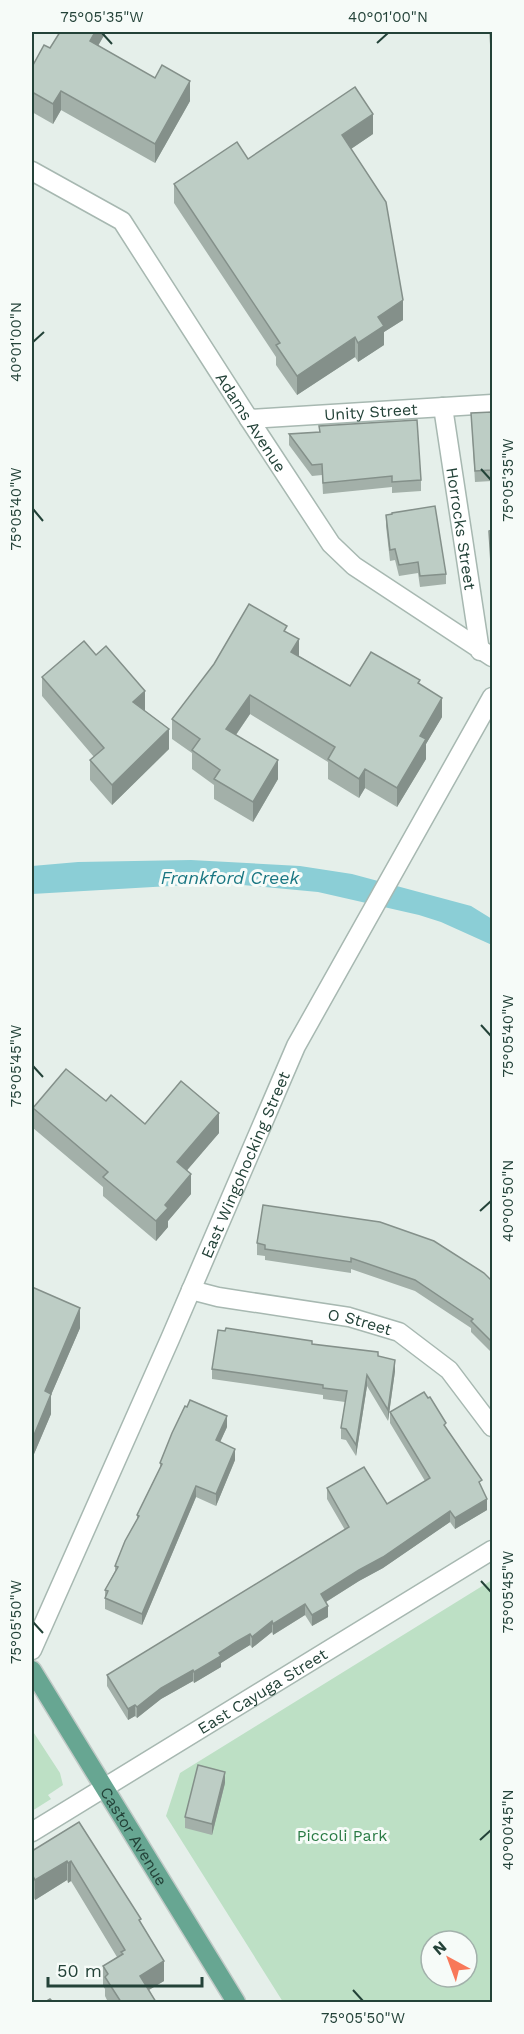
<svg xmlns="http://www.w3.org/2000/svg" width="524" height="2034" viewBox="0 0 524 2034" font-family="'Work Sans',sans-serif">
<rect width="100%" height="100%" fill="#e5efea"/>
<g fill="#bde0c5" fill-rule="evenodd">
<path d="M 492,1580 L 492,2002 L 283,2002 L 166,1816 L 180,1773 ZM 431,1941 L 467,1941 L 467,1977 L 431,1977 Z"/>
<path d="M 32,1730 L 60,1773 L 63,1785 L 48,1795 L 51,1799 L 32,1811 Z"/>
</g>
<path fill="#8bced6" d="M 191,860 L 300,866 L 352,874 L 471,906 L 492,919 L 492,945 L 441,922 L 419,915 L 318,892 L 222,883 L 32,894 L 32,866 L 78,862 Z"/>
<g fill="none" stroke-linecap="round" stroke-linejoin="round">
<g stroke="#a7b8b1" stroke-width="21">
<g id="street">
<path id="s1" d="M 32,171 L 122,221 L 249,419 L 331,544 L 354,566 L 492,657"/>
<path id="s2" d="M 443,407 L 480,651"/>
<path id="s3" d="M 249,419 L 492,404"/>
<path id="s4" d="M 191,1290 L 218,1297 L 349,1317 L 399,1332 L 449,1370 L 492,1427"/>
<path id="s5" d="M 32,1650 L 170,1339 L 296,1046 L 492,697"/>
<path id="s6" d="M 32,1832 L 492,1550"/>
</g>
</g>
<g stroke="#c1cac7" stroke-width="21">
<g id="primary">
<path id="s7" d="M 32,1670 L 236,2002"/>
</g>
</g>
<use href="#street" stroke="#fff" stroke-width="18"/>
<use href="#primary" stroke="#67a692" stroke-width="18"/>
</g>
<g fill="#a3b0a9">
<path d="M 60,32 L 106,32 L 98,45 L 190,101 L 155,163 L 61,110 L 53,124 L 32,112 L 32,67 L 50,48 Z"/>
<path d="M 489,32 L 492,32 L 492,71 Z"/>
<path d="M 373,134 L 351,149 L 403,320 L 384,332 L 384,345 L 358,362 L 355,357 L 297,395 L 276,365 L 276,357 L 174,203 L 174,184 L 248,159 Z"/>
<path d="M 492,412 L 492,481 L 475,482 L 471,413 Z"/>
<path d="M 319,426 L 421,480 L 421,491 L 392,493 L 392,487 L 323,494 L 322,475 L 312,476 L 289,445 L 289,434 L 319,432 Z"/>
<path d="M 392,513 L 446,574 L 446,584 L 420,587 L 418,573 L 399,576 L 395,560 L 390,561 L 386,526 L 386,515 L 392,514 Z"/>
<path d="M 492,530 L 492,590 L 489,531 Z"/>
<path d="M 287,632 L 299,656 L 350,686 L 420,684 L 442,717 L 426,744 L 426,759 L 397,807 L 365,788 L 359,798 L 328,779 L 328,762 L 250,714 L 236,735 L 278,779 L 253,822 L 214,799 L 214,785 L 192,769 L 192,753 L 172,739 L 172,719 Z"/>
<path d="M 42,677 L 145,711 L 169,749 L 112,805 L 90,780 L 90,760 L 94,757 L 42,696 Z"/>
<path d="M 106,1101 L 145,1124 L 219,1133 L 187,1170 L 191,1194 L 168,1221 L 168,1227 L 156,1241 L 103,1196 L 103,1187 L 33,1128 L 33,1108 Z"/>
<path d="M 257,1243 L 492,1281 L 492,1353 L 471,1332 L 471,1328 L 415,1291 L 351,1269 L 351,1273 L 265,1260 L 265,1256 L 257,1255 Z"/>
<path d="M 32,1287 L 80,1328 L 51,1395 L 51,1414 L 34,1454 L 32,1454 Z"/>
<path d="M 312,1344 L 378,1356 L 395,1371 L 388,1421 L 367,1386 L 356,1456 L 346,1440 L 341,1439 L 341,1428 L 345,1402 L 323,1399 L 323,1395 L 212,1379 L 212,1369 Z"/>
<path d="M 390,1412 L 446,1429 L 482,1488 L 487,1510 L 455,1529 L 450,1522 L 383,1568 L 359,1581 L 326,1602 L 328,1617 L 312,1626 L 305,1615 L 273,1635 L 272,1632 L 252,1648 L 250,1645 L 236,1653 L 221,1663 L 221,1667 L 194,1683 L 193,1681 L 161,1699 L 137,1718 L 135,1716 L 128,1720 L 107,1686 L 107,1675 L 345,1530 L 327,1499 L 327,1488 L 387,1504 L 425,1481 L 390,1423 Z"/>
<path d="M 227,1427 L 220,1442 L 235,1460 L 216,1506 L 196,1497 L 142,1625 L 105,1609 L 105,1590 L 115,1571 L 115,1566 L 137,1520 L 137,1515 L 160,1468 L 160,1463 Z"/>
<path d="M 225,1783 L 212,1835 L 185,1828 L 185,1817 Z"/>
<path d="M 79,1822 L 141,1924 L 164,1981 L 149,1990 L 156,2002 L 108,2002 L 105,1996 L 105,1989 L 103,1986 L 103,1966 L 117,1957 L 71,1881 L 68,1883 L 67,1880 L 35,1900 L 32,1894 L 32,1851 Z"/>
</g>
<g fill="#84908a">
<path d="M 95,32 L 106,32 L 90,60 L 90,41 Z"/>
<path d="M 190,81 L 190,101 L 155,163 L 155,144 Z"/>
<path d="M 61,91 L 61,110 L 53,124 L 53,104 Z"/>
<path d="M 373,114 L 373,134 L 342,155 L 342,135 Z"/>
<path d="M 403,300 L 403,320 L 384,332 L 384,345 L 358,362 L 358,343 L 378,317 Z"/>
<path d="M 355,337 L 355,357 L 297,395 L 297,376 Z"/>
<path d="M 299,639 L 299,658 L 291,652 Z"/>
<path d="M 145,691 L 145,711 L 133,702 Z"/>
<path d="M 250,695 L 250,714 L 226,749 L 226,729 Z"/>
<path d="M 442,698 L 442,717 L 426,744 L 426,759 L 397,807 L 397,788 L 420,736 Z"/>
<path d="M 169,729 L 169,749 L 112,805 L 112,785 Z"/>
<path d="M 278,760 L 278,779 L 253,822 L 253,802 Z"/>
<path d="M 365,769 L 365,788 L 359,798 L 359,779 Z"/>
<path d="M 219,1113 L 219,1133 L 177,1182 L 177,1162 Z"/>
<path d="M 191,1174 L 191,1194 L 168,1221 L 168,1227 L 156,1241 L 156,1221 L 165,1205 Z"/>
<path d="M 80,1308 L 80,1328 L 51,1395 L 51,1414 L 34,1454 L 34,1435 L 45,1391 Z"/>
<path d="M 395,1360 L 395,1371 L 388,1421 L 388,1410 Z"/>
<path d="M 367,1375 L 367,1386 L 356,1456 L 356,1445 Z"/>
<path d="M 227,1416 L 227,1427 L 216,1451 L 216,1440 Z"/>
<path d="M 235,1449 L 235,1460 L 216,1506 L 216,1494 Z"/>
<path d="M 196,1486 L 196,1497 L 142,1625 L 142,1614 Z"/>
<path d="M 487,1499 L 487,1510 L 455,1529 L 455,1518 Z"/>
<path d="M 450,1511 L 450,1522 L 383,1568 L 359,1581 L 321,1605 L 321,1594 Z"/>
<path d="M 305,1604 L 305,1615 L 273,1635 L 273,1624 Z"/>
<path d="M 328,1606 L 328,1617 L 312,1626 L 312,1615 Z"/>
<path d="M 272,1621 L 272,1632 L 252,1648 L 252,1637 Z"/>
<path d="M 250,1634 L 250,1645 L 221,1663 L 221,1667 L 194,1683 L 194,1672 L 219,1653 Z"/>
<path d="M 193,1670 L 193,1681 L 161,1699 L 137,1718 L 137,1707 L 161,1688 Z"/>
<path d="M 135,1705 L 135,1716 L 128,1720 L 128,1709 Z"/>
<path d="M 225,1772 L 225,1783 L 212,1835 L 212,1824 Z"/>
<path d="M 67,1861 L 67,1880 L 35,1900 L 35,1880 Z"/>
<path d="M 71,1861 L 71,1881 L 68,1883 L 68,1863 Z"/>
<path d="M 164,1961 L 164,1981 L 140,1995 L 140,1976 Z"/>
</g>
<g fill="#bdcdc5" stroke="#84908a" stroke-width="1.5">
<path d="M 60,32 L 95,32 L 90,41 L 155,78 L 162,65 L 190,81 L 155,144 L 61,91 L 53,104 L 32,92 L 32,67 L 44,45 L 50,48 Z"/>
<path d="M 491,32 L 492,32 L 492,52 Z"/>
<path d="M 355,87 L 373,114 L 342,135 L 386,202 L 403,300 L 378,317 L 384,326 L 358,343 L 355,337 L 297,376 L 276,345 L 280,343 L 174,184 L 237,142 L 248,159 Z"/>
<path d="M 492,412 L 492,470 L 475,471 L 471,413 Z"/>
<path d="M 417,420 L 421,480 L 392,482 L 392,476 L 323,483 L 322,464 L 312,465 L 289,434 L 320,432 L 319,426 Z"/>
<path d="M 435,506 L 446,574 L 420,576 L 418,562 L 399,565 L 395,549 L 390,550 L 386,515 L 392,514 L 392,513 Z"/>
<path d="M 492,530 L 492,579 L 489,531 Z"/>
<path d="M 249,604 L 287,626 L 284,631 L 299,639 L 291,652 L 350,686 L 371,652 L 420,680 L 418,683 L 442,698 L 420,736 L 426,739 L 397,788 L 365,769 L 359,779 L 328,759 L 335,747 L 250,695 L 226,729 L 278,760 L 253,802 L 214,779 L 220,770 L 192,750 L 200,739 L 172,719 L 214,664 Z"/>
<path d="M 84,641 L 96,655 L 106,646 L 145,691 L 133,702 L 169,729 L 112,785 L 90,760 L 104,748 L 42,677 Z"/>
<path d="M 66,1069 L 106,1101 L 111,1095 L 145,1124 L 181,1081 L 219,1113 L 177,1162 L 191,1174 L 165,1205 L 168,1208 L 156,1221 L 103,1177 L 108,1172 L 33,1108 Z"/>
<path d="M 263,1205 L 380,1222 L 434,1241 L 484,1273 L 492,1281 L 492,1342 L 471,1321 L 473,1319 L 415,1280 L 351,1258 L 351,1262 L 265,1249 L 265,1245 L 257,1243 Z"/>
<path d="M 32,1287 L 80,1308 L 45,1391 L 51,1394 L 34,1435 L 32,1434 Z"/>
<path d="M 226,1328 L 312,1341 L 312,1344 L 378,1352 L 378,1356 L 395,1360 L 388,1410 L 367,1375 L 356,1445 L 346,1429 L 341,1428 L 347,1391 L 323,1388 L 323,1385 L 212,1369 L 218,1330 L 225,1331 Z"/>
<path d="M 424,1392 L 428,1398 L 430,1397 L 446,1423 L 444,1425 L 482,1480 L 479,1482 L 487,1499 L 455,1518 L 450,1511 L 383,1557 L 359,1570 L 321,1594 L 328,1606 L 312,1615 L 305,1604 L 273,1624 L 272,1621 L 252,1637 L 250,1634 L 236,1642 L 219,1653 L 221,1656 L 194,1672 L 193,1670 L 161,1688 L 137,1707 L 135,1705 L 128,1709 L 107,1675 L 349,1527 L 327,1488 L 364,1467 L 387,1504 L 430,1478 L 390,1412 Z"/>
<path d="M 190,1400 L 227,1416 L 216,1440 L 235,1449 L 216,1494 L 196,1486 L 142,1614 L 105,1598 L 108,1591 L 105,1590 L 118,1567 L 115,1566 L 125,1541 L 139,1516 L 137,1515 L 162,1464 L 160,1463 L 172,1433 L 185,1406 L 187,1407 Z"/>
<path d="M 198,1765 L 225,1772 L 212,1824 L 185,1817 Z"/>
<path d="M 79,1822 L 141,1919 L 139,1920 L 164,1961 L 140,1976 L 156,2002 L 121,2002 L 105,1977 L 108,1974 L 103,1966 L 123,1954 L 121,1952 L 125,1950 L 71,1861 L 68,1863 L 67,1861 L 35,1880 L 32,1874 L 32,1851 Z"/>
<path d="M 50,1999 L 53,2002 L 45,2002 Z"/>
</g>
<path fill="none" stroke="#234238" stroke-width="2" d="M 102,33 L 112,44M 377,43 L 388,33M 33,342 L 44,332M 481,469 L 491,480M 33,509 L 43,521M 481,1025 L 491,1036M 33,1066 L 43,1077M 480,1211 L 491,1201M 481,1581 L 491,1592M 33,1622 L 43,1633M 480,1840 L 491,1830M 353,1990 L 363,2001"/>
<g text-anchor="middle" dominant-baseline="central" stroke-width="6" stroke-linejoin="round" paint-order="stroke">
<g font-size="16" fill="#234238" stroke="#f6fbf8">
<text stroke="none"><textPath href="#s3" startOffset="122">Unity Street</textPath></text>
<text stroke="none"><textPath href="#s1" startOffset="342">Adams Avenue</textPath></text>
<text stroke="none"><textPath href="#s2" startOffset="123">Horrocks Street</textPath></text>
<text stroke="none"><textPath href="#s5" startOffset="530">East Wingohocking Street</textPath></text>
<text stroke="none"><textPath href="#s4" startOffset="172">O Street</textPath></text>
<text stroke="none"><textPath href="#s6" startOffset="270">East Cayuga Street</textPath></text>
<text stroke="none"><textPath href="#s7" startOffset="195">Castor Avenue</textPath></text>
</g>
<g font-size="16" fill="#2a7b45" stroke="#f6fbf8">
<text x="342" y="1835">Piccoli Park</text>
</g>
<g font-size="18" font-style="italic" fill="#197682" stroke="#f6fbf8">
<text x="230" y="877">Frankford Creek</text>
</g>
</g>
<rect width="524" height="2034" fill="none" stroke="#f6fbf8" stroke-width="66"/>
<g transform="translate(449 1959) rotate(319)"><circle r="28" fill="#f6fbf8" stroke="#a2b1ab" stroke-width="1.5"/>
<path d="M0-4.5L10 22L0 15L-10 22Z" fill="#f87859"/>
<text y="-9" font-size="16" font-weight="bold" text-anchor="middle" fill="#234238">N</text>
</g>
<path d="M48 1977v9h154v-9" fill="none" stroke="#234238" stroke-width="3"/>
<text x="57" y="1977" font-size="18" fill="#234238" stroke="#f6fbf8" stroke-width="4.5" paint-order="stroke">50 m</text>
<rect x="33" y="33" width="458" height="1968" fill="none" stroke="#234238" stroke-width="2"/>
<g font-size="15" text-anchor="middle" fill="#234238">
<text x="102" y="22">75°05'35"W</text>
<text x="388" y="22">40°01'00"N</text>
<text transform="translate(16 342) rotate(-90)" y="5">40°01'00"N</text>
<text transform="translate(508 480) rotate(-90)" y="5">75°05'35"W</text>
<text transform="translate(16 509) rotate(-90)" y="5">75°05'40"W</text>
<text transform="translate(508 1036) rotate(-90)" y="5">75°05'40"W</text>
<text transform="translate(16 1066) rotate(-90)" y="5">75°05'45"W</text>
<text transform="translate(508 1201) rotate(-90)" y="5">40°00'50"N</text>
<text transform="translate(508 1592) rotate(-90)" y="5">75°05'45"W</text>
<text transform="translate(16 1622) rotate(-90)" y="5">75°05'50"W</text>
<text transform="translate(508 1830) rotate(-90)" y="5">40°00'45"N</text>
<text x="363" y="2023">75°05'50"W</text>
</g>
</svg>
